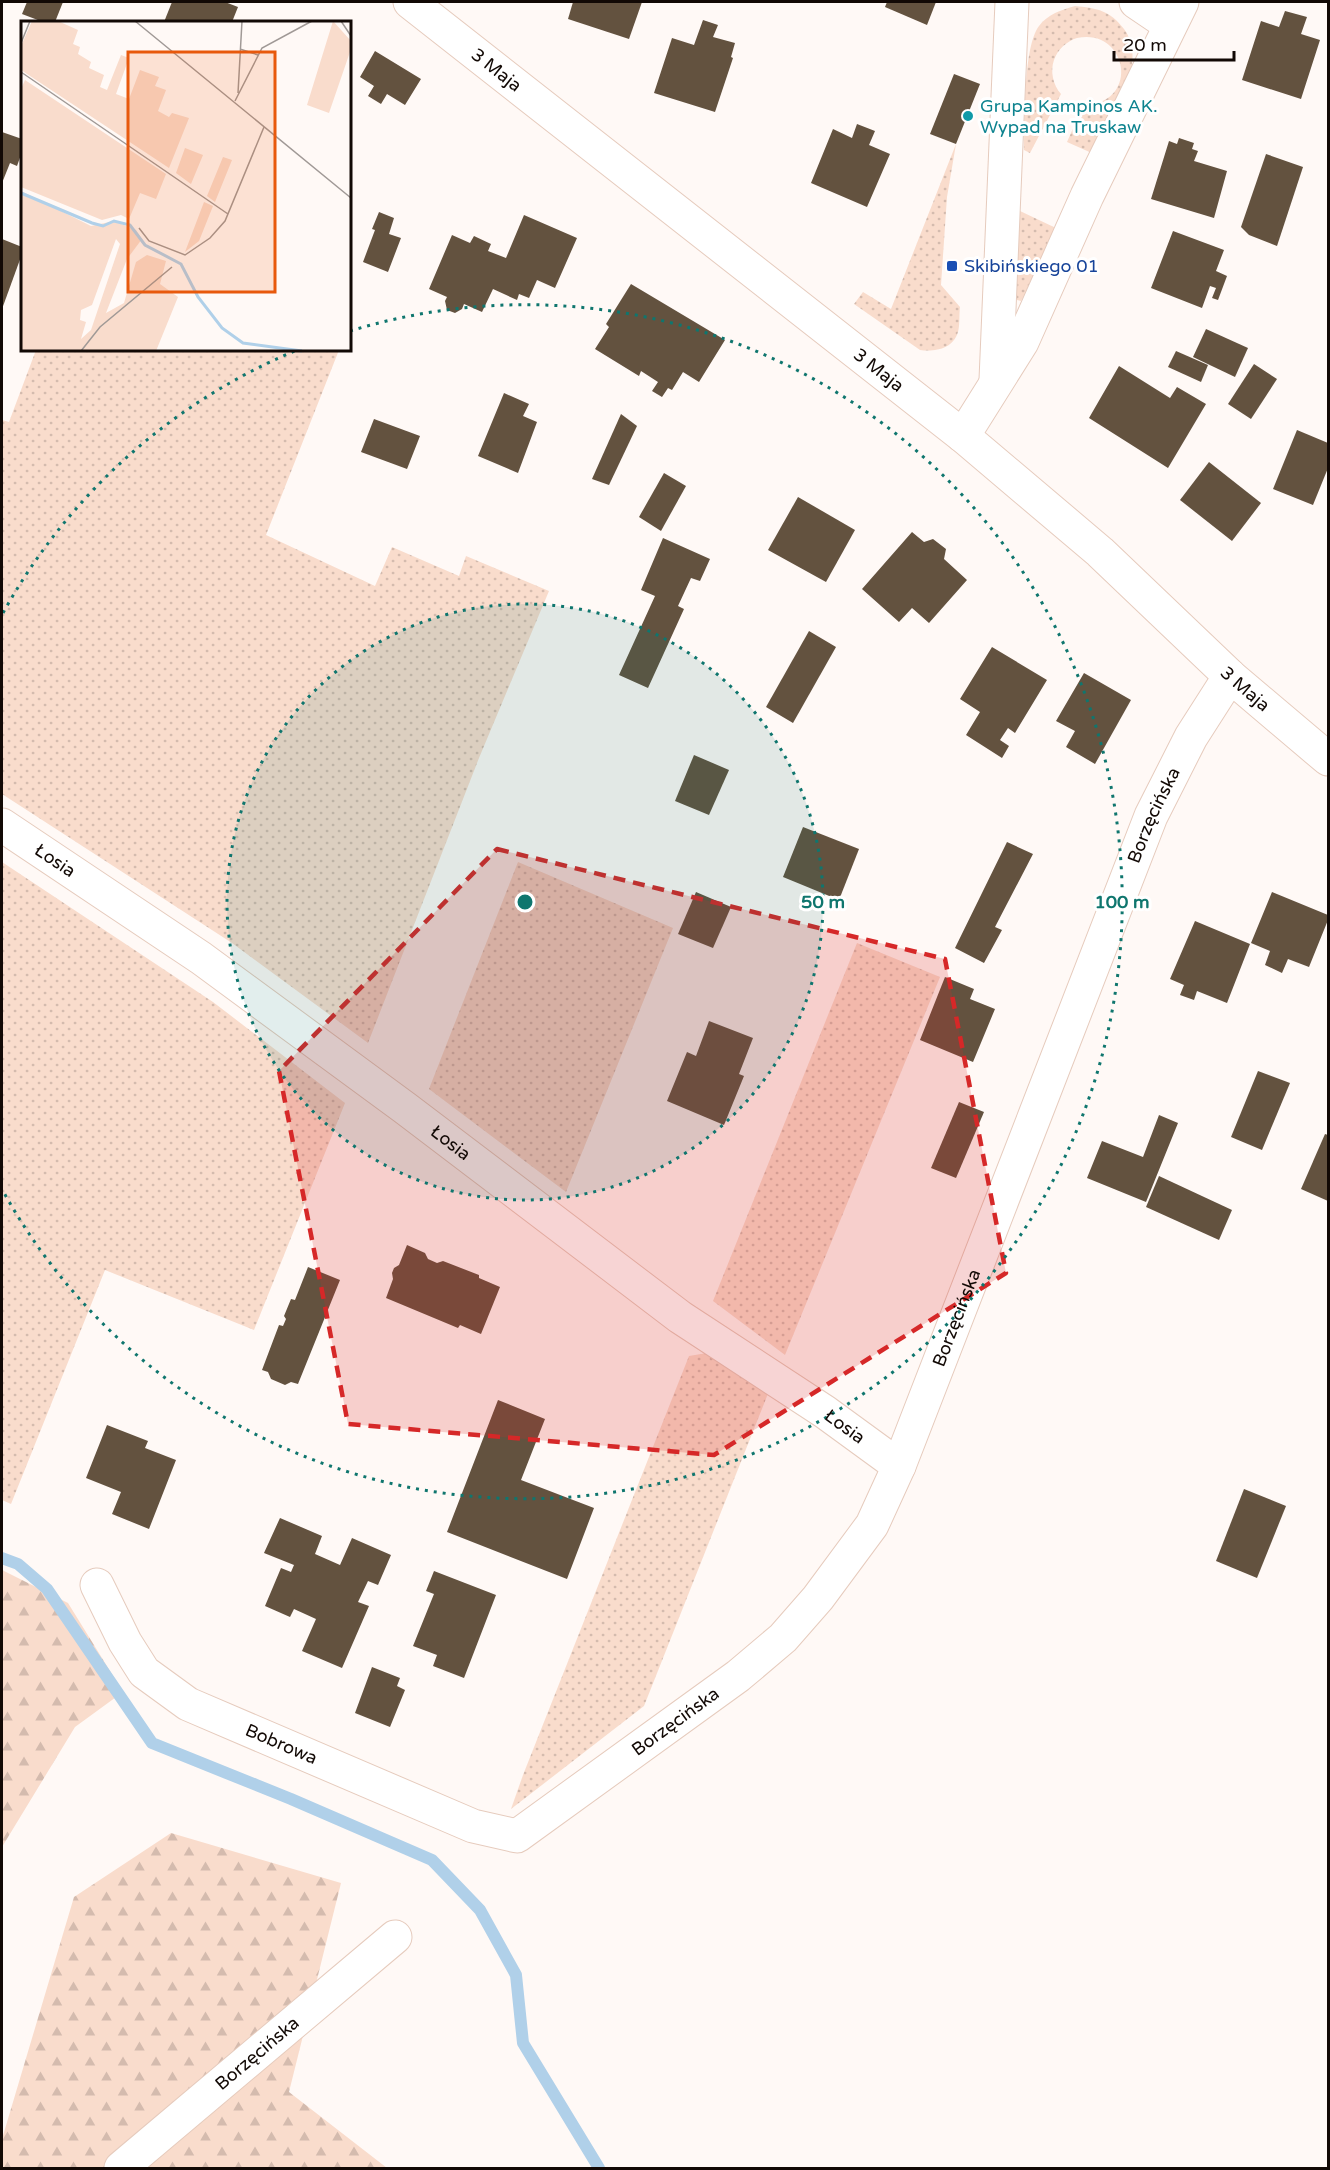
<svg xmlns="http://www.w3.org/2000/svg" width="1330" height="2170" viewBox="0 0 1330 2170" font-family="'Varela Round',sans-serif">
<defs>
<pattern id="grass-dots" width="8" height="8" patternUnits="userSpaceOnUse" patternTransform="scale(1.5)"><rect width="8" height="8" fill="#f9dccc"/><path d="M2 2h.1M6 6h.1" fill="none" stroke="#d4bbae" stroke-width="1.8" stroke-linecap="round"/></pattern>
<pattern id="forest-firs" width="22" height="20" patternUnits="userSpaceOnUse" patternTransform="scale(1.5)"><rect width="22" height="20" fill="#f9dccc"/><path d="M5 1l3.5 6h-7zM16 11l3.5 6h-7z" fill="#d4bbae"/></pattern>
</defs>
<rect width="100%" height="100%" fill="#fff9f6"/>
<g fill="url(#grass-dots)">
<path d="M 1075,6 C 1096,8 1110,10 1124,29 C 1150,64 1110,120 1094,154 L 1067,142 L 1083,106 C 1143,102 1126,27 1077,38 C 1067,41 1058,49 1054,60 C 1050,71 1053,85 1061,94 L 1030,153 L 1024,150 C 1025,122 1023,47 1039,26 C 1048,14 1061,10 1075,6 Z"/>
<path d="M 956,144 L 947,197 L 941,285 L 960,307 C 959,314 960,325 958,332 C 953,349 935,352 920,350 L 854,304 L 863,292 L 891,309 Z"/>
<path d="M 1020,211 L 1058,229 L 1021,301 L 1017,300 L 1015,296 Z"/>
<path d="M 36,350 L 339,350 L 266,535 L 375,586 L 392,547 L 459,576 L 466,556 L 549,591 L 479,758 L 368,1043 L 232,943 L 2,794 L 2,420 L 9,422 Z"/>
<path d="M 2,862 L 213,1002 L 345,1103 L 254,1330 L 105,1270 L 11,1504 L 2,1500 Z"/>
<path d="M 518,862 L 673,928 L 566,1192 L 429,1089 Z"/>
<path d="M 857,943 L 940,977 L 785,1355 L 713,1301 Z"/>
<path d="M 713,1352 L 771,1386 L 644,1706 L 511,1809 L 523,1775 L 689,1356 Z"/>
</g>
<g fill="url(#forest-firs)">
<path d="M 2,1570 L 68,1603 L 123,1692 L 75,1727 L 2,1847 Z"/>
<path d="M 171,1833 L 341,1883 L 289,2092 L 387,2168 L 2,2168 L 2,2139 L 74,1897 Z"/>
</g>
<g fill="none" stroke-linecap="round" stroke-linejoin="round">
<path stroke="#b0d0e9" stroke-width="12" d="M 2,1558 L 18,1564 L 47,1589 L 152,1743 L 291,1799 L 432,1860 L 480,1910 L 516,1975 L 523,2043 L 599,2168"/>
</g>
<g fill="#63523f">
<path d="M 27,2 L 63,2 L 55,22 L 43,22 L 22,14 Z"/>
<path d="M 172,2 L 225,2 L 238,7 L 232,22 L 164,22 Z"/>
<path d="M 573,2 L 642,2 L 629,39 L 568,19 Z"/>
<path d="M 887,2 L 936,2 L 927,25 L 885,7 Z"/>
<path d="M 1285,11 L 1307,17 L 1301,34 L 1320,40 L 1301,99 L 1242,80 L 1261,21 L 1279,27 Z"/>
<path d="M 703,20 L 718,25 L 713,37 L 735,43 L 731,57 L 733,58 L 715,112 L 654,93 L 672,38 L 694,45 Z"/>
<path d="M 375,51 L 421,79 L 405,105 L 387,94 L 381,104 L 368,96 L 374,86 L 360,77 Z"/>
<path d="M 954,74 L 980,84 L 956,144 L 930,134 Z"/>
<path d="M 857,124 L 875,131 L 869,145 L 890,154 L 867,207 L 811,183 L 833,129 L 852,138 Z"/>
<path d="M 2,132 L 22,139 L 22,152 L 17,166 L 10,163 L 2,183 Z"/>
<path d="M 1179,138 L 1194,143 L 1192,149 L 1198,151 L 1194,161 L 1227,171 L 1214,218 L 1151,199 L 1169,141 L 1177,144 Z"/>
<path d="M 1266,154 L 1303,167 L 1277,246 L 1249,235 L 1241,227 Z"/>
<path d="M 379,212 L 394,218 L 389,234 L 401,238 L 388,272 L 363,262 L 375,230 L 372,229 Z"/>
<path d="M 524,215 L 577,238 L 555,288 L 537,280 L 529,298 L 519,294 L 517,300 L 493,289 L 482,312 L 464,304 L 462,309 L 455,313 L 447,310 L 445,301 L 447,297 L 429,289 L 452,235 L 470,243 L 474,236 L 491,244 L 488,251 L 506,258 Z"/>
<path d="M 1173,231 L 1224,250 L 1216,271 L 1227,276 L 1218,300 L 1212,298 L 1216,288 L 1210,286 L 1202,308 L 1151,288 Z"/>
<path d="M 2,239 L 22,247 L 22,254 L 2,309 Z"/>
<path d="M 631,284 L 725,340 L 699,382 L 683,372 L 672,390 L 668,388 L 662,397 L 652,391 L 658,382 L 641,371 L 639,376 L 595,349 L 609,327 L 606,324 Z"/>
<path d="M 1206,329 L 1248,348 L 1235,377 L 1193,357 Z"/>
<path d="M 1176,351 L 1208,365 L 1201,382 L 1168,367 Z"/>
<path d="M 1254,364 L 1277,379 L 1251,419 L 1228,404 Z"/>
<path d="M 1119,366 L 1170,398 L 1177,387 L 1206,404 L 1168,468 L 1089,418 Z"/>
<path d="M 504,393 L 529,404 L 523,416 L 537,422 L 518,473 L 478,456 Z"/>
<path d="M 621,414 L 637,426 L 609,485 L 592,479 Z"/>
<path d="M 374,419 L 420,436 L 407,469 L 361,452 Z"/>
<path d="M 1297,430 L 1328,443 L 1328,468 L 1313,505 L 1273,489 Z"/>
<path d="M 1209,462 L 1261,503 L 1232,541 L 1180,500 Z"/>
<path d="M 664,473 L 686,486 L 661,531 L 639,517 Z"/>
<path d="M 798,497 L 855,530 L 826,582 L 768,550 Z"/>
<path d="M 912,532 L 924,542 L 933,539 L 946,549 L 944,559 L 967,580 L 929,623 L 912,608 L 899,622 L 862,589 Z"/>
<path d="M 663,538 L 710,559 L 700,581 L 691,578 L 678,606 L 684,609 L 648,688 L 619,675 L 655,596 L 641,590 Z"/>
<path d="M 809,631 L 836,647 L 793,723 L 766,707 Z"/>
<path d="M 992,647 L 1047,680 L 1015,733 L 1008,728 L 1000,740 L 1009,746 L 1002,758 L 966,735 L 980,712 L 960,699 Z"/>
<path d="M 1084,673 L 1131,700 L 1095,764 L 1066,747 L 1075,731 L 1056,721 Z"/>
<path d="M 694,755 L 729,770 L 709,815 L 675,801 Z"/>
<path d="M 803,827 L 859,849 L 839,900 L 783,877 Z"/>
<path d="M 1007,842 L 1033,854 L 995,927 L 1002,930 L 984,963 L 955,948 Z"/>
<path d="M 696,892 L 731,907 L 713,948 L 678,934 Z"/>
<path d="M 1272,892 L 1328,915 L 1328,920 L 1309,967 L 1288,959 L 1282,973 L 1265,965 L 1270,951 L 1251,943 Z"/>
<path d="M 1195,921 L 1250,944 L 1227,1003 L 1197,991 L 1194,1000 L 1180,995 L 1184,985 L 1170,979 Z"/>
<path d="M 945,977 L 974,989 L 970,999 L 995,1009 L 973,1062 L 920,1040 Z"/>
<path d="M 709,1021 L 753,1038 L 739,1074 L 744,1076 L 724,1125 L 667,1101 L 687,1052 L 696,1056 Z"/>
<path d="M 1258,1071 L 1290,1083 L 1262,1150 L 1231,1137 Z"/>
<path d="M 959,1102 L 984,1112 L 956,1178 L 931,1168 Z"/>
<path d="M 1159,1115 L 1178,1123 L 1146,1202 L 1087,1178 L 1102,1141 L 1143,1157 Z"/>
<path d="M 1325,1134 L 1328,1135 L 1328,1201 L 1301,1189 Z"/>
<path d="M 1159,1176 L 1232,1210 L 1219,1240 L 1146,1207 Z"/>
<path d="M 407,1245 L 425,1253 L 428,1259 L 437,1263 L 443,1261 L 479,1275 L 479,1278 L 500,1287 L 481,1334 L 460,1325 L 458,1328 L 386,1298 L 393,1279 L 392,1273 L 394,1268 L 399,1265 Z"/>
<path d="M 308,1267 L 340,1280 L 298,1384 L 291,1382 L 285,1385 L 271,1379 L 268,1372 L 262,1370 L 279,1325 L 283,1326 L 286,1319 L 284,1316 L 291,1299 L 295,1300 Z"/>
<path d="M 498,1400 L 545,1419 L 521,1480 L 594,1508 L 567,1579 L 447,1532 Z"/>
<path d="M 107,1425 L 148,1441 L 145,1448 L 176,1460 L 149,1529 L 112,1514 L 121,1492 L 86,1478 Z"/>
<path d="M 1244,1489 L 1286,1506 L 1257,1578 L 1216,1561 Z"/>
<path d="M 280,1518 L 322,1536 L 315,1554 L 340,1565 L 352,1538 L 391,1555 L 378,1585 L 368,1581 L 358,1602 L 369,1606 L 342,1668 L 302,1651 L 316,1619 L 294,1609 L 290,1617 L 265,1606 L 281,1568 L 291,1572 L 294,1565 L 264,1553 Z"/>
<path d="M 434,1571 L 496,1595 L 464,1678 L 433,1666 L 437,1655 L 413,1646 L 434,1594 L 426,1591 Z"/>
<path d="M 372,1667 L 400,1678 L 397,1686 L 405,1690 L 390,1727 L 355,1713 Z"/>
</g>
<g fill="none" stroke-linecap="round" stroke-linejoin="round">
<g stroke="#e6cbbd" stroke-width="35">
<g id="street">
<path id="s1" d="M 410,2 L 963,436 L 1100,552 L 1230,676 L 1328,759"/>
<path d="M 1136,2 L 1170,25"/>
<path d="M 996,380 L 1012,2"/>
<path d="M 963,436 L 1022,342 L 1087,196 L 1182,2"/>
<path id="s2" d="M 2,825 L 201,958 L 405,1108 L 680,1317 L 825,1412 L 899,1466"/>
<path id="s3" d="M 97,1585 L 125,1642 L 144,1672 L 188,1704 L 473,1826 L 517,1836 L 738,1676 L 783,1638 L 818,1598 L 872,1525 L 899,1466 L 1151,816 L 1191,737 L 1230,676"/>
<path id="s4" d="M 121,2168 L 395,1937"/>
</g>
</g>
<use href="#street" stroke="#fff" stroke-width="33"/>
</g>
<path fill="#d62828" fill-opacity="0.2" stroke="#d62828" stroke-width="4.5" stroke-dasharray="12 8" stroke-linejoin="round" d="M 497,849 L 945,959 L 1006,1273 L 714,1455 L 348,1424 L 279,1071 Z"/>
<circle cx="525" cy="902" r="298" fill="#0f766e" fill-opacity=".12"/>
<g fill="none" stroke="#0f766e" stroke-width="3" stroke-dasharray="3 6">
<circle cx="525" cy="902" r="298"/>
<path d="M3 613A597 597 0 0 1 297 350M350 331A597 597 0 1 1 3 1191"/>
</g>
<circle fill="#0f9aa8" stroke="#fff" stroke-width="2" cx="968" cy="116" r="6"/>
<rect fill="#1a4fb4" stroke="#fff" stroke-width="2" x="946" y="260" width="12" height="12" rx="3"/>
<g text-anchor="middle" dominant-baseline="central" stroke-width="6" stroke-linejoin="round" paint-order="stroke">
<g font-size="18" fill="#120905" stroke="#fff">
<text stroke="none"><textPath href="#s1" startOffset="110">3 Maja</textPath></text>
<text stroke="none"><textPath href="#s1" startOffset="596">3 Maja</textPath></text>
<text stroke="none"><textPath href="#s1" startOffset="1082">3 Maja</textPath></text>
<text stroke="none"><textPath href="#s3" startOffset="1748">Borzęcińska</textPath></text>
<text stroke="none"><textPath href="#s2" startOffset="64">Łosia</textPath></text>
<text stroke="none"><textPath href="#s2" startOffset="550">Łosia</textPath></text>
<text stroke="none"><textPath href="#s3" startOffset="1208">Borzęcińska</textPath></text>
<text stroke="none"><textPath href="#s2" startOffset="1036">Łosia</textPath></text>
<text stroke="none"><textPath href="#s3" startOffset="704">Borzęcińska</textPath></text>
<text stroke="none"><textPath href="#s3" startOffset="255">Bobrowa</textPath></text>
<text stroke="none"><textPath href="#s4" startOffset="178">Borzęcińska</textPath></text>
</g>
<g font-size="18" fill="#0d838f" stroke="#fff" text-anchor="start">
<text x="980" y="106">Grupa Kampinos AK.<tspan x="980" dy="21">Wypad na Truskaw</tspan></text>
</g>
<g font-size="18" fill="#164399" stroke="#fff" text-anchor="start">
<text x="964" y="266">Skibińskiego 01</text>
</g>
</g>
<g transform="translate(21 21)">
<rect width="330" height="330" fill="#fff9f6"/>
<path d="M 11,0 L 37,0 L 57,9 L 52,23 L 59,26 L 57,33 L 70,41 L 68,47 L 83,54 L 79,66 L 86,69 L 100,34 L 108,37 L 95,73 L 108,78 L 119,49 L 138,56 L 134,65 L 145,69 L 137,90 L 148,96 L 151,92 L 168,97 L 148,147 L 0,49 L 0,25 ZM 312,0 L 330,20 L 330,28 L 308,92 L 286,84 ZM 4,59 L 145,153 L 135,178 L 119,172 L 108,198 L 100,194 L 81,199 L 0,166 L 0,68 ZM 164,127 L 182,134 L 170,163 L 155,152 ZM 202,136 L 211,139 L 194,181 L 186,175 ZM 183,181 L 192,185 L 178,220 L 164,231 Z" fill="#f9dccc"/>
<path d="M 0,170 L 70,205 L 93,200 L 115,209 L 121,218 L 106,238 L 85,292 L 103,282 L 115,241 L 126,234 L 145,240 L 139,263 L 157,276 L 135,330 L 0,330 ZM 95,218 L 99,223 L 70,309 L 60,318 L 65,301 L 59,299 L 60,289 L 71,284 Z" fill="#f9dccc" fill-rule="evenodd"/>
<path fill="none" stroke="#b0d0e9" stroke-width="3" d="M 0,172 L 71,202 L 82,205 L 93,200 L 109,204 L 124,224 L 160,243 L 177,276 L 201,307 L 222,322 L 281,330"/>
<path fill="none" stroke="#a09996" stroke-width="1.5" d="M 114,0 L 330,177M 320,0 L 330,15M 0,22 L 9,0M 219,28 L 237,34M 0,51 L 207,193M 217,72 L 221,0M 214,80 L 241,27 L 291,0M 118,207 L 128,220 L 164,234 L 189,217 L 204,200 L 243,106M 60,330 L 79,306 L 151,246"/>
<path fill="#e8590c" fill-opacity="0.15" stroke="#e8590c" stroke-width="3" d="M 107,31 L 254,31 L 254,271 L 107,271 Z"/>
<rect width="330" height="330" fill="none" stroke="#120905" stroke-width="3"/>
</g>
<circle cx="525" cy="902" r="9" fill="#0f766e" stroke="#fff" stroke-width="3"/>
<g font-size="18" text-anchor="middle" font-weight="bold" fill="#0f766e" stroke="#fff" stroke-width="6" stroke-linejoin="round" paint-order="stroke">
<text x="823" y="908">50 m</text>
<text x="1122" y="908">100 m</text>
</g>
<rect width="1330" height="2170" fill="none" stroke="#120905" stroke-width="6"/>
<path d="M1114 51v9h120v-9" fill="none" stroke="#120905" stroke-width="3"/>
<text x="1123" y="51" font-size="18" fill="#120905" stroke="#ffffff" stroke-width="4.5" paint-order="stroke">20 m</text>
</svg>
